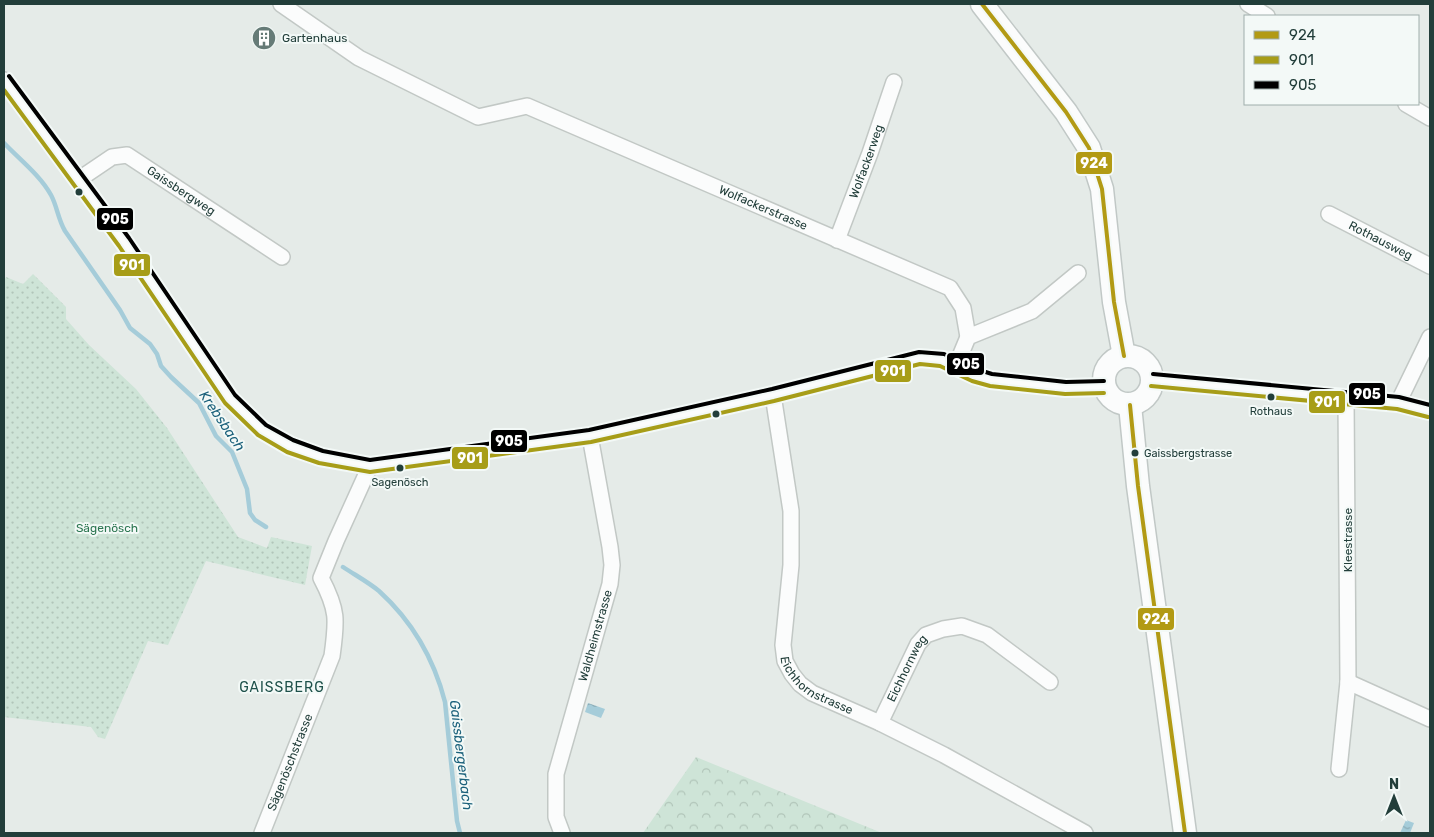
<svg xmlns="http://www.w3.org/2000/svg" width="1434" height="837" viewBox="0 0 1434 837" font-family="Rubik,sans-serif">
<defs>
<pattern id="forest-crowns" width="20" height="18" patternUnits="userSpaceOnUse" patternTransform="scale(1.25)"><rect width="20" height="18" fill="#cee4d7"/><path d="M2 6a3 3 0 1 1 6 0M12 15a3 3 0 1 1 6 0" fill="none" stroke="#b1c5b9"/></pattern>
<pattern id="garden-dots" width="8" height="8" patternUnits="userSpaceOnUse" patternTransform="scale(1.25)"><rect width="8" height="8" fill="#cee4d7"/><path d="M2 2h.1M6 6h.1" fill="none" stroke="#b1c5b9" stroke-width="1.8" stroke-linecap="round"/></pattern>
<pattern id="water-ripples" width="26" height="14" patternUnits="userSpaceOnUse" patternTransform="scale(1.25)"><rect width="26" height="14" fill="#a5ccd9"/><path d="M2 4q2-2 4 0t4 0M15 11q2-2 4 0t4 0" fill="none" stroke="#86a7b1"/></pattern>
</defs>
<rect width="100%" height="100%" fill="#e5ebe8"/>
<path fill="url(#forest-crowns)" d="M 696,757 L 882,833 L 643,833 Z"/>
<path fill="url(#garden-dots)" d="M 33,274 L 66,307 L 66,319 L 89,345 L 136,389 L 167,428 L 238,537 L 267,548 L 271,537 L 312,546 L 305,585 L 206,561 L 168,645 L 148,641 L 105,739 L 98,737 L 91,727 L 4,717 L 4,281 L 6,277 L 23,284 Z"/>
<g fill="url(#water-ripples)">
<path d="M 588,703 L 605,709 L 601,718 L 585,712 Z"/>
<path d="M 1406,820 L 1414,823 L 1410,833 L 1400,833 Z"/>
</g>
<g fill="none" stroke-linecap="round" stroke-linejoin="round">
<g stroke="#a5ccd9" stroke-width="4.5">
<path d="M 4,143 C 19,159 40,175 51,195 C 57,206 58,219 65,231 L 120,310 L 130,328 L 150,344 L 157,354 L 161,366 L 171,377 L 199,403 L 216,436 L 232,452 L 247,489 L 250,513 L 255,520 L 266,527"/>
<path d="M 343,567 C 355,575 368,582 379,591 C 412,621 434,659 445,702 L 457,821 L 460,833"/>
</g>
<g stroke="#c2c8c5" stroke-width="18">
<g id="street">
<path id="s1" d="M 281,4 L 359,58 L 478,117 L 527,106 L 950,288 L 963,308 L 968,337"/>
<path d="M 1248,4 L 1267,16"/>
<path d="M 4,80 L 124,242 L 171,313 L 230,399 L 262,430 L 290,446 L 321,457 L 370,466 L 590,436 L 773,395 L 920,358 L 942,360 L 974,375 L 991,380 L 1066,388 L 1104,387"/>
<path d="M 1406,104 L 1430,118"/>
<path id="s2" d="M 78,180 L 112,157 L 127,155 L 282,257"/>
<path id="s3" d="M 1329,214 L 1430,266"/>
<path id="s4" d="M 837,240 L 870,153 L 894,82"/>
<path d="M 956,366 L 968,337 L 1032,311 L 1078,273"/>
<path d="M 1152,380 L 1398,403 L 1430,411"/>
<path id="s5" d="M 773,395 L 791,511 L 791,565 L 783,645 L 785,661 L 792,674 L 800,684 L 812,693 L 880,723 L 944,755 L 1085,833"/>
<path d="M 1398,403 L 1430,337"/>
<path d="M 1348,682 L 1430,719"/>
<path id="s6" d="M 880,723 L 918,644 L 926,635 L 943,629 L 962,626 L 987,635 L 1050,682"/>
<path d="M 1339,769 L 1348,682 L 1346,398"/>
<path id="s7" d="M 262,833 L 332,656 C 337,620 338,610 321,578 L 336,541 L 370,466"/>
<path id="s8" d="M 562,833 L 556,817 L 556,774 L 610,584 L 612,565 L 610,547 L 590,436"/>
</g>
</g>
<g stroke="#c1c8c6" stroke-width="25">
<g id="secondary">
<path d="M 982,4 L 1066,112 L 1089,148 L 1102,189 L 1114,302 L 1124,356"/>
<circle cx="1128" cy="380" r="24"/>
<path d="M 1130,405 L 1138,486 L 1185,833"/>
</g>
</g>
<use href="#street" stroke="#fbfcfc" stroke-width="15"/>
<use href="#secondary" stroke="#fbfcfc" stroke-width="22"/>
<g stroke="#f3f9f7" stroke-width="8">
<g id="bus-1">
<path d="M 982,4 L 1066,112 L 1089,148 L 1102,189 L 1114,302 L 1124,356"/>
<path d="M 1130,405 L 1138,486 L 1185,833"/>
</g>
</g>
<g stroke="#f3f9f7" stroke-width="8">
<g id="bus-2">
<path d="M 4,90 L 119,246 L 225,403 L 258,435 L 287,452 L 319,463 L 370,472 L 591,442 L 774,401 L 920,364 L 940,366 L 972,381 L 990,386 L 1065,394 L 1104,393"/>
<path d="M 1151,386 L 1397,409 L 1428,417"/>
</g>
</g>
<g stroke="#f3f9f7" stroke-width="8">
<g id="bus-3">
<path d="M 9,76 L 129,238 L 235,395 L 266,425 L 293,440 L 323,451 L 370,460 L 589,430 L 772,389 L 919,352 L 944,354 L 976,369 L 992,374 L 1066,382 L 1104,381"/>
<path d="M 1153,374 L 1399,397 L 1430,405"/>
</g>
</g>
<use href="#bus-1" stroke="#b29a14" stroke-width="4"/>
<use href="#bus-2" stroke="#a79d18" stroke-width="4"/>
<use href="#bus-3" stroke="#000" stroke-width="4"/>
</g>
<defs>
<g id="building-disc" transform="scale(1.25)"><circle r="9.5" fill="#667b77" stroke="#f3f9f7"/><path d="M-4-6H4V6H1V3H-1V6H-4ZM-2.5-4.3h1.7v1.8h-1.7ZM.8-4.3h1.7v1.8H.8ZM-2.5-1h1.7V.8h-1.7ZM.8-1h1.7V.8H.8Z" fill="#fff"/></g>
</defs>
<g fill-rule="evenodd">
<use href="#building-disc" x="264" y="38"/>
</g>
<g fill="#223e3a" stroke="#f3f9f7" stroke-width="2">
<circle cx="79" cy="192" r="4.5"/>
<circle cx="1271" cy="397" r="4.5"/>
<circle cx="716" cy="414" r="4.5"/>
<circle cx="1135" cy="453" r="4.5"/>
<circle cx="400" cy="468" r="4.5"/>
</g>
<g text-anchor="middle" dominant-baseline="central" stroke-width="4" stroke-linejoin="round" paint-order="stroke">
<g font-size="11" fill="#223e3a" stroke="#f3f9f7">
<text x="1271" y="411">Rothaus</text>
<text x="1144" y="453" text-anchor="start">Gaissbergstrasse</text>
<text x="400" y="482">Sagenösch</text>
</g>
<g font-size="12" fill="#223e3a" stroke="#f3f9f7" text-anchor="start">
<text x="282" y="38">Gartenhaus</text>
</g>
<g font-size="12" fill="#223e3a" stroke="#f3f9f7">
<text stroke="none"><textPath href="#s4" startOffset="84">Wolfackerweg</textPath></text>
<text stroke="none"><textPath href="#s2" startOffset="121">Gaissbergweg</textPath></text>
<text stroke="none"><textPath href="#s1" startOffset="535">Wolfackerstrasse</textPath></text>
<text stroke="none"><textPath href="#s3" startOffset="58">Rothausweg</textPath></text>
<text transform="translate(1348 540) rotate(-90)">Kleestrasse</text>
<text stroke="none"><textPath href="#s8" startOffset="204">Waldheimstrasse</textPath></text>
<text stroke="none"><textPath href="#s6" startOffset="61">Eichhornweg</textPath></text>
<text stroke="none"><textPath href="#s5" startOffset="309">Eichhornstrasse</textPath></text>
<text stroke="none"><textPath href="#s7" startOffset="76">Sägenöschstrasse</textPath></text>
</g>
<g font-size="12" fill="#2c7651" stroke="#f3f9f7">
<text x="107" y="528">Sägenösch</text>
</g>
<g font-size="14" font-style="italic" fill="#1b617b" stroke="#f3f9f7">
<text transform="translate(222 421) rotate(56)">Krebsbach</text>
<text transform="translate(461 755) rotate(83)">Gaissbergerbach</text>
</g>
<g font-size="14" letter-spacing="1" fill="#1e514a" stroke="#f3f9f7">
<text x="282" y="687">GAISSBERG</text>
</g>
</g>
<g stroke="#f3f9f7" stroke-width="2">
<rect x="1075" y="151" width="38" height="24" rx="5" fill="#b29a14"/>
<rect x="96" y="207" width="38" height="24" rx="5" fill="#000"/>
<rect x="113" y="253" width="38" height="24" rx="5" fill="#a79d18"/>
<rect x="946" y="352" width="39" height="24" rx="5" fill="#000"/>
<rect x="874" y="359" width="38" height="24" rx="5" fill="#a79d18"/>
<rect x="1348" y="382" width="38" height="24" rx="5" fill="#000"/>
<rect x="1308" y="390" width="38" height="24" rx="5" fill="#a79d18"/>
<rect x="490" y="429" width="38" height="24" rx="5" fill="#000"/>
<rect x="451" y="446" width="38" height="24" rx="5" fill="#a79d18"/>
<rect x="1137" y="607" width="38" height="24" rx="5" fill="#b29a14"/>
</g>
<g font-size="14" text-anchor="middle" font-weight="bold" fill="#fff">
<text x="1094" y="168">924</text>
<text x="115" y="224">905</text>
<text x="132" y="270">901</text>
<text x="966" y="369">905</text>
<text x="893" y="376">901</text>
<text x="1367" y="399">905</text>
<text x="1327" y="407">901</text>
<text x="509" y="446">905</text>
<text x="470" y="463">901</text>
<text x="1156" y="624">924</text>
</g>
<rect width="1434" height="837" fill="none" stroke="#223e3a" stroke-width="10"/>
<rect x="1244" y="15" width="175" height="90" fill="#f3f9f7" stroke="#9faeab"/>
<rect x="1254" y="31" width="25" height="8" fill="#b29a14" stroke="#9faeab"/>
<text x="1289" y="40" font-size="15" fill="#223e3a">924</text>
<rect x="1254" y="56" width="25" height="8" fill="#a79d18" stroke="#9faeab"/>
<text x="1289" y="65" font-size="15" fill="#223e3a">901</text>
<rect x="1254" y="81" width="25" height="8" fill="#000000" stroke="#9faeab"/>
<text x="1289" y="90" font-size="15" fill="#223e3a">905</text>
<g transform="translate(1394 797)" stroke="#f3f9f7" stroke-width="4" paint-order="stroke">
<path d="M0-4L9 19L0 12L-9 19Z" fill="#223e3a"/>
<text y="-8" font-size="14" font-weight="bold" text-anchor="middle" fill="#223e3a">N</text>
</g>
</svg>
